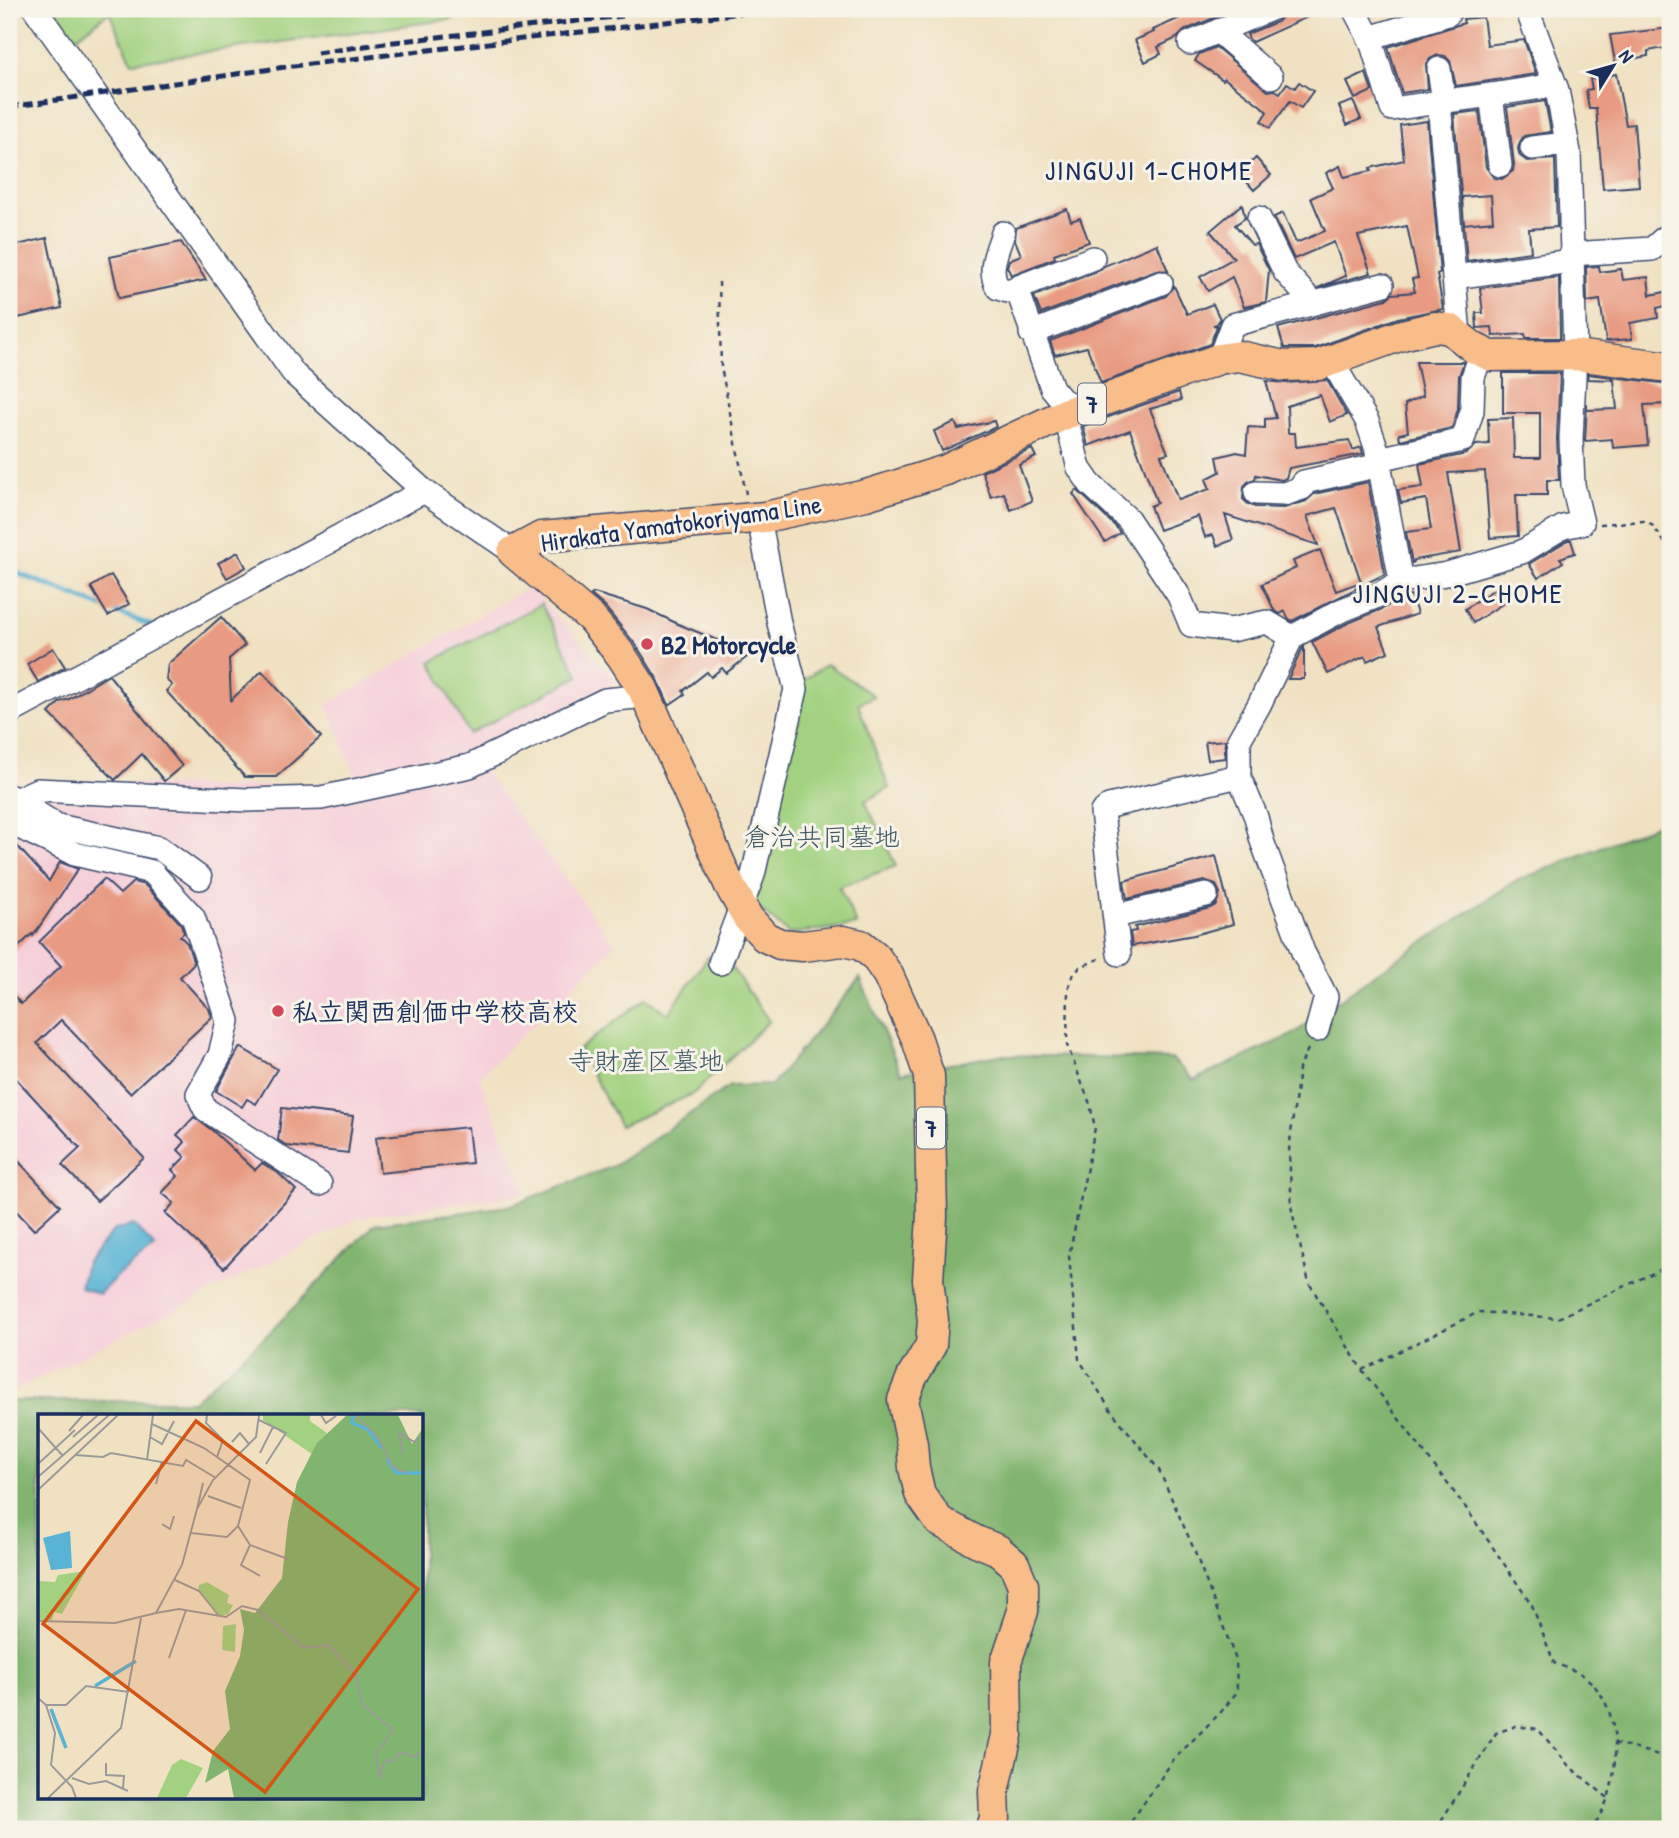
<svg xmlns="http://www.w3.org/2000/svg" width="1679" height="1838" viewBox="0 0 1679 1838" font-family="'Patrick Hand','Klee One',sans-serif">
<rect width="100%" height="100%" fill="#f7f3e8"/>
<filter id="ink" filterUnits="userSpaceOnUse"><feTurbulence type="fractalNoise" baseFrequency=".0143" numOctaves="2"/><feDisplacementMap in="SourceGraphic" scale="14" xChannelSelector="R" yChannelSelector="G"/><feConvolveMatrix kernelMatrix="1 2 1 2 8 2 1 2 1" color-interpolation-filters="sRGB"/></filter>
<filter id="wash" filterUnits="userSpaceOnUse"><feTurbulence type="fractalNoise" baseFrequency=".00686" numOctaves="4" result="noise"/><feDisplacementMap in="SourceGraphic" scale="28" xChannelSelector="R" yChannelSelector="G"/><feGaussianBlur stdDeviation="1.57" result="paint"/><feColorMatrix in="noise" values="0 0 0 0 0 0 0 0 0 0 0 0 0 0 0 0 0 1.4 0 .05"/><feComposite in="paint" operator="in"/></filter>
<g filter="url(#wash)">
<rect width="100%" height="100%" fill="#f0e1c2"/>
<path fill="#f5cfd9" d="M 530,587 L 616,681 L 472,755 L 615,945 L 479,1077 L 526,1193 L 358,1218 L 9,1393 L 9,791 L 54,781 L 222,787 L 358,783 L 327,705 Z"/>
<g fill="#a2d280" stroke="#5e806f" stroke-width="2">
<path d="M 42,9 L 443,9 L 453,19 L 132,62 L 109,12 L 73,40 L 60,34 Z"/>
<path d="M 541,604 L 579,676 L 469,734 L 431,662 Z"/>
<path d="M 827,664 L 874,696 L 858,704 L 889,788 L 865,801 L 896,866 L 839,887 L 857,925 L 789,934 L 750,901 L 800,683 Z"/>
<path d="M 708,957 L 732,968 L 769,1021 L 693,1094 L 620,1126 L 579,1049 L 646,998 L 668,1014 Z"/>
</g>
<path fill="#81b46e" stroke="#4e7266" stroke-width="2" fill-rule="evenodd" d="M 1670,819 L 1670,1829 L 9,1829 L 9,1401 L 193,1401 L 268,1334 L 375,1224 L 509,1206 L 614,1166 L 730,1086 L 772,1085 L 860,978 L 901,1073 L 1000,1055 L 1172,1059 L 1194,1080 L 1292,1035 L 1376,973 L 1514,882 ZM 40,1416 L 422,1416 L 422,1798 L 40,1798 Z"/>
<path fill="#58b3d5" stroke="#3a719a" stroke-width="2" d="M 134,1225 L 155,1248 L 118,1275 L 99,1294 L 80,1287 L 86,1263 L 102,1244 L 114,1230 Z"/>
<g fill="none" stroke-linecap="round" stroke-linejoin="round">
<path stroke="#58b3d5" stroke-width="5" d="M 9,570 L 155,627"/>
</g>
<g id="blocks">
<g fill="#e89b82" fill-rule="evenodd">
<path d="M 1200,9 L 1235,9 L 1185,30 L 1177,38 L 1158,47 L 1161,54 L 1145,62 L 1135,40 L 1154,32 L 1153,30 Z"/>
<path d="M 1285,9 L 1325,9 L 1252,42 L 1249,39 L 1247,34 L 1277,22 L 1282,17 Z"/>
<path d="M 1483,17 L 1487,45 L 1524,40 L 1536,74 L 1456,86 L 1450,61 L 1445,56 L 1438,55 L 1430,59 L 1426,65 L 1428,89 L 1402,93 L 1388,47 L 1464,23 L 1463,19 Z"/>
<path d="M 1670,28 L 1670,47 L 1648,51 L 1648,56 L 1615,62 L 1610,35 Z"/>
<path d="M 1216,47 L 1268,91 L 1275,90 L 1280,93 L 1287,83 L 1295,88 L 1299,82 L 1313,91 L 1301,108 L 1290,101 L 1270,128 L 1261,121 L 1267,112 L 1261,106 L 1224,78 L 1223,80 L 1195,61 L 1199,54 Z"/>
<path d="M 1366,73 L 1372,91 L 1355,99 L 1347,82 Z"/>
<path d="M 1616,74 L 1626,125 L 1634,124 L 1639,186 L 1603,189 L 1596,108 L 1589,109 L 1586,90 L 1592,89 L 1590,79 Z"/>
<path d="M 1353,101 L 1361,119 L 1347,125 L 1339,106 Z"/>
<path d="M 1545,101 L 1551,132 L 1524,136 L 1520,142 L 1518,149 L 1520,156 L 1527,161 L 1555,159 L 1557,227 L 1529,229 L 1531,252 L 1467,261 L 1454,114 L 1479,111 L 1486,167 L 1494,178 L 1502,179 L 1513,171 L 1514,164 L 1507,107 ZM 1491,195 L 1493,221 L 1464,224 L 1462,197 Z"/>
<path d="M 1427,121 L 1440,273 L 1437,274 L 1443,309 L 1398,318 L 1315,348 L 1284,348 L 1278,328 L 1386,299 L 1392,294 L 1415,292 L 1412,279 L 1418,278 L 1407,226 L 1358,236 L 1371,273 L 1318,288 L 1346,276 L 1334,242 L 1294,259 L 1274,217 L 1283,213 L 1296,243 L 1325,231 L 1311,198 L 1333,188 L 1326,173 L 1340,166 L 1344,177 L 1371,171 L 1370,168 L 1404,160 L 1400,125 Z"/>
<path d="M 1256,158 L 1271,175 L 1254,190 L 1239,173 Z"/>
<path d="M 1242,204 L 1245,218 L 1235,225 L 1252,245 L 1256,244 L 1269,270 L 1266,302 L 1244,307 L 1232,277 L 1208,291 L 1200,277 L 1234,258 L 1210,231 Z"/>
<path d="M 1067,209 L 1071,221 L 1080,218 L 1089,242 L 1054,254 L 1055,258 L 1011,275 L 1007,267 L 1009,260 L 1021,255 L 1015,240 L 1016,228 Z"/>
<path d="M 47,238 L 62,308 L 9,320 L 9,247 Z"/>
<path d="M 181,242 L 206,280 L 119,298 L 110,257 Z"/>
<path d="M 1157,244 L 1168,271 L 1156,270 L 1041,314 L 1034,296 L 1098,271 L 1104,266 Z"/>
<path d="M 1599,266 L 1600,272 L 1621,269 L 1623,280 L 1648,277 L 1650,295 L 1670,291 L 1670,305 L 1657,308 L 1658,318 L 1630,323 L 1632,339 L 1606,341 L 1600,300 L 1587,302 L 1586,267 Z"/>
<path d="M 1559,277 L 1560,338 L 1526,338 L 1525,334 L 1493,336 L 1492,327 L 1477,328 L 1476,313 L 1483,313 L 1480,288 Z"/>
<path d="M 1174,286 L 1187,314 L 1213,304 L 1220,319 L 1217,324 L 1213,325 L 1217,326 L 1210,344 L 1101,383 L 1087,347 L 1055,355 L 1050,341 L 1166,296 Z"/>
<path d="M 1416,362 L 1464,362 L 1459,376 L 1458,409 L 1452,428 L 1400,440 L 1399,434 L 1408,432 L 1405,404 L 1423,396 Z"/>
<path d="M 1503,373 L 1560,373 L 1557,438 L 1559,480 L 1547,480 L 1547,495 L 1516,495 L 1518,536 L 1490,538 L 1485,471 L 1448,473 L 1461,552 L 1414,560 L 1414,562 L 1412,563 L 1406,532 L 1431,529 L 1426,499 L 1401,503 L 1398,490 L 1423,487 L 1419,464 L 1466,454 L 1476,445 L 1489,444 L 1488,419 L 1513,418 L 1514,458 L 1540,458 L 1540,413 L 1503,413 Z"/>
<path d="M 1588,374 L 1670,384 L 1670,404 L 1644,405 L 1648,445 L 1613,448 L 1612,439 L 1585,441 L 1587,404 L 1587,410 L 1617,409 L 1614,380 L 1588,379 Z"/>
<path d="M 1327,380 L 1347,415 L 1330,422 L 1320,395 L 1287,406 L 1288,433 L 1295,433 L 1296,447 L 1349,440 L 1353,450 L 1361,447 L 1363,454 L 1289,468 L 1286,478 L 1282,480 L 1256,475 L 1255,479 L 1249,481 L 1244,486 L 1243,499 L 1248,504 L 1255,507 L 1284,508 L 1306,501 L 1314,494 L 1368,482 L 1385,574 L 1292,621 L 1288,618 L 1285,611 L 1280,614 L 1274,610 L 1262,584 L 1296,568 L 1293,561 L 1320,550 L 1336,591 L 1361,582 L 1336,508 L 1307,516 L 1318,545 L 1225,515 L 1233,540 L 1217,546 L 1213,535 L 1205,537 L 1198,516 L 1159,530 L 1150,506 L 1157,503 L 1130,430 L 1088,446 L 1083,426 L 1179,392 L 1181,400 L 1150,409 L 1168,453 L 1161,455 L 1178,500 L 1210,489 L 1206,479 L 1220,472 L 1217,457 L 1237,452 L 1246,454 L 1248,427 L 1265,428 L 1265,419 L 1276,418 L 1266,381 L 1285,383 Z"/>
<path d="M 994,421 L 996,427 L 942,451 L 934,431 L 955,422 L 958,429 Z"/>
<path d="M 1032,449 L 1036,457 L 1019,465 L 1032,501 L 1011,510 L 1004,493 L 991,497 L 982,472 Z"/>
<path d="M 1077,490 L 1116,527 L 1120,533 L 1105,542 L 1073,494 Z"/>
<path d="M 1568,540 L 1571,540 L 1575,553 L 1560,558 L 1563,562 L 1538,578 L 1529,564 Z"/>
<path d="M 238,552 L 246,567 L 227,578 L 218,563 Z"/>
<path d="M 111,575 L 129,604 L 108,616 L 91,587 Z"/>
<path d="M 1496,588 L 1505,602 L 1473,623 L 1465,609 Z"/>
<path d="M 594,593 L 647,609 L 678,624 L 751,654 L 726,673 L 722,668 L 711,677 L 707,672 L 683,691 L 685,694 L 669,705 L 658,680 L 636,645 L 605,607 L 591,595 Z"/>
<path d="M 1411,595 L 1417,614 L 1378,627 L 1388,652 L 1367,661 L 1365,656 L 1328,674 L 1312,642 L 1346,624 L 1382,609 L 1404,596 Z"/>
<path d="M 221,617 L 245,645 L 229,659 L 231,700 L 262,671 L 321,737 L 276,777 L 245,777 L 166,691 L 172,685 L 166,680 L 168,664 Z"/>
<path d="M 1304,646 L 1304,679 L 1288,679 L 1303,647 Z"/>
<path d="M 53,648 L 65,667 L 38,682 L 27,664 Z"/>
<path d="M 109,675 L 182,766 L 164,781 L 142,754 L 115,780 L 49,713 L 60,702 L 69,699 Z"/>
<path d="M 1225,740 L 1225,758 L 1208,760 L 1205,742 Z"/>
<path d="M 9,837 L 49,881 L 60,862 L 78,869 L 33,936 L 32,934 L 9,956 Z"/>
<path d="M 1216,856 L 1233,924 L 1194,935 L 1132,946 L 1130,932 L 1136,931 L 1135,927 L 1210,908 L 1216,905 L 1220,893 L 1216,885 L 1204,881 L 1127,899 L 1124,881 Z"/>
<path d="M 104,879 L 120,894 L 133,882 L 145,885 L 181,924 L 184,933 L 180,936 L 187,943 L 194,963 L 180,977 L 209,1009 L 212,1017 L 130,1093 L 61,1020 L 37,1043 L 144,1158 L 97,1201 L 62,1165 L 80,1148 L 9,1071 L 9,990 L 21,1004 L 61,966 L 39,942 Z"/>
<path d="M 240,1047 L 277,1069 L 256,1104 L 247,1099 L 242,1107 L 216,1091 Z"/>
<path d="M 282,1108 L 353,1116 L 348,1153 L 287,1146 L 278,1140 Z"/>
<path d="M 194,1117 L 213,1131 L 255,1170 L 262,1163 L 278,1173 L 296,1190 L 224,1268 L 165,1213 L 174,1203 L 162,1193 L 178,1176 L 172,1170 L 185,1157 L 178,1150 L 185,1142 L 177,1135 Z"/>
<path d="M 468,1127 L 472,1163 L 380,1173 L 376,1137 Z"/>
<path d="M 9,1151 L 60,1206 L 34,1230 L 9,1203 Z"/>
</g>
</g>
</g>
<g filter="url(#ink)">
<use href="#blocks" fill-opacity="0" stroke="#3b4a6d" stroke-width="2"/>
<g fill="none" stroke-linecap="round" stroke-linejoin="round">
<g stroke="#3b4a6d" stroke-width="26">
<g id="minor">
<path d="M 35,9 L 294,374 L 424,491 L 513,552"/>
<path d="M 1354,9 L 1371,41 L 1392,109 L 1439,102 L 1459,335"/>
<path d="M 1218,31 L 1271,77"/>
<path d="M 1369,38 L 1448,14"/>
<path d="M 1190,43 L 1271,9"/>
<path d="M 1439,69 L 1444,102"/>
<path d="M 1491,95 L 1555,85"/>
<path d="M 1439,102 L 1491,95 L 1500,165"/>
<path d="M 1532,148 L 1567,144"/>
<path d="M 1259,218 L 1285,272 L 1313,303"/>
<path d="M 1003,233 C 997,251 987,270 998,288 L 1008,291 L 1093,258"/>
<path d="M 1571,254 L 1652,249 L 1670,233"/>
<path d="M 1454,277 L 1571,261"/>
<path d="M 1017,289 L 1052,388 L 1062,400 L 1079,409"/>
<path d="M 1031,333 L 1161,283"/>
<path d="M 1219,359 L 1232,325 L 1382,285"/>
<path d="M 1331,360 L 1367,421 L 1376,447 L 1401,581"/>
<path d="M 1065,414 L 1079,468 L 1090,484 L 1128,519 L 1179,596 L 1191,625 L 1231,630 L 1267,622 L 1292,637"/>
<path d="M 1379,459 L 1463,440 L 1472,411 L 1473,377 L 1482,352"/>
<path d="M 1256,493 L 1284,494 L 1302,488 L 1304,482 L 1380,465"/>
<path d="M 9,713 L 424,491"/>
<path d="M 9,796 L 58,826 L 159,848 L 200,878"/>
<path d="M 15,800 L 37,790 L 247,800 L 321,798 L 470,766 L 605,700 L 646,696"/>
<path d="M 9,822 L 75,854 L 152,872 L 193,917 L 228,1021 L 220,1055 L 198,1094 L 205,1109 L 320,1184"/>
<path d="M 1115,916 L 1206,895"/>
<path d="M 1119,954 L 1102,812 L 1109,806 L 1239,776"/>
<path d="M 720,963 L 753,875 L 796,689 L 779,623 L 759,518"/>
<path d="M 1317,1030 L 1326,997 L 1303,952 L 1262,841 L 1256,817 L 1239,776 L 1239,740 L 1259,705 L 1292,637 L 1340,611 L 1375,597 L 1401,581 L 1447,574 L 1522,552 L 1563,527 L 1582,523 L 1573,485 L 1571,439 L 1575,355 L 1569,152 L 1557,90 L 1527,9"/>
</g>
</g>
<g stroke="#3b4a6d" stroke-width="33">
<path id="major" d="M 991,1829 L 995,1819 L 994,1791 L 1007,1735 L 1006,1662 L 1023,1611 L 1023,1585 L 1014,1564 L 998,1550 L 976,1541 L 939,1521 L 920,1494 L 914,1468 L 912,1444 L 903,1400 L 912,1377 L 931,1345 L 933,1320 L 928,1280 L 932,1216 L 929,1076 L 917,1039 L 888,975 L 875,956 L 861,945 L 843,941 L 803,946 L 780,944 L 765,937 L 748,918 L 730,886 L 643,689 L 621,655 L 591,618 L 513,552 L 541,537 L 765,517 L 866,495 L 946,470 L 1065,414 L 1219,359 L 1239,356 L 1284,366 L 1318,365 L 1402,335 L 1435,327 L 1450,329 L 1474,348 L 1491,356 L 1575,355 L 1670,367"/>
</g>
<g stroke="#3b4a6d" stroke-width="2.5" stroke-dasharray="5 5" stroke-linecap="butt">
<path d="M 719,282 L 721,367 L 746,494"/>
<path d="M 1600,524 L 1645,521 L 1653,526 L 1670,550"/>
<path d="M 1099,959 L 1080,967 L 1072,977 L 1068,989 L 1067,1045 L 1090,1104 L 1095,1128 L 1069,1256 L 1079,1359 L 1110,1409 L 1159,1470 L 1193,1547 L 1236,1660 L 1237,1692 L 1221,1712 L 1174,1759 L 1126,1829"/>
<path d="M 1308,1049 L 1299,1069 L 1289,1150 L 1292,1211 L 1309,1283 L 1362,1370 L 1466,1508 L 1532,1605 L 1554,1663 C 1563,1667 1576,1670 1584,1676 C 1619,1703 1620,1755 1609,1795 C 1605,1807 1598,1818 1593,1829"/>
<path d="M 1362,1370 L 1479,1312 L 1558,1318 L 1670,1265"/>
<path d="M 1614,1743 L 1670,1758"/>
<path d="M 1436,1829 L 1496,1733 L 1516,1726 L 1538,1729 L 1569,1766 L 1608,1798"/>
</g>
<use href="#minor" stroke="#fff" stroke-width="23"/>
<use href="#major" stroke="#f9bd89" stroke-width="30"/>
<g stroke="#1b2f5e" stroke-width="5" stroke-dasharray="10 5" stroke-linecap="butt">
<path d="M 317,53 L 385,43 L 623,16"/>
<path d="M 9,107 L 285,67 L 776,9"/>
</g>
</g>
</g>
<g fill="#d1495b" stroke="#f7f3e8" stroke-width="2.5">
<circle cx="647" cy="644" r="7"/>
<circle cx="278" cy="1011" r="7"/>
</g>
<g text-anchor="middle" dominant-baseline="central" stroke-width="6" stroke-linejoin="round" paint-order="stroke">
<g fill="#f7f3e8" stroke="#5d6a87" stroke-width="2">
<rect x="1078" y="383.5" width="28" height="41" rx="5"/>
<rect x="917" y="1107.5" width="28" height="41" rx="5"/>
</g>
<g font-size="24" font-weight="bold" fill="#1b2f5e">
<text x="1092" y="404">7</text>
<text x="931" y="1128">7</text>
</g>
<g font-size="26" fill="#1b2f5e" stroke="#f7f3e8">
<text transform="translate(681 523) rotate(-8)">Hirakata Yamatokoriyama Line</text>
</g>
<g font-size="26" font-weight="bold" fill="#1b2f5e" stroke="#f7f3e8" text-anchor="start">
<text x="661" y="644">B2 Motorcycle</text>
<text x="292" y="1011">私立関西創価中学校高校</text>
</g>
<g font-size="26" fill="#3d5866" stroke="#f7f3e8">
<text x="822" y="836">倉治共同墓地</text>
<text x="646" y="1060">寺財産区墓地</text>
</g>
<g font-size="28" letter-spacing="2" fill="#1b2f5e" stroke="#f7f3e8">
<text x="1149" y="170">JINGUJI 1-CHOME</text>
<text x="1458" y="593">JINGUJI 2-CHOME</text>
</g>
</g>
<g transform="translate(38 1414)">
<rect width="385" height="385" fill="#f0e1c2"/>
<path d="M 225,1 L 272,1 L 272,7 L 289,19 L 275,41 L 225,6 ZM 48,157 L 24,200 L 16,198 L 14,206 L 0,206 L 0,167 L 17,168 L 20,161 ZM 169,168 L 191,181 L 189,189 L 195,191 L 190,200 L 182,202 L 160,176 L 161,171 ZM 198,210 L 197,238 L 184,236 L 185,212 ZM 143,345 L 165,354 L 148,384 L 119,384 L 134,351 Z" fill="#a2d280"/>
<path d="M 309,1 L 360,1 L 374,30 L 385,14 L 385,384 L 196,384 L 190,355 L 167,369 L 175,337 L 192,315 L 187,277 L 202,242 L 206,216 L 202,195 L 217,199 L 244,164 L 250,108 L 259,68 L 279,29 Z" fill="#81b46e"/>
<path d="M 32,117 L 34,154 L 13,156 L 5,124 Z" fill="#58b3d5"/>
<path fill="none" stroke="#58b3d5" stroke-width="3.5" d="M 315,1 L 314,9 L 329,15 L 344,34M 349,45 L 358,59 L 385,59M 57,272 L 98,247M 13,295 L 28,334"/>
<path fill="none" stroke="#9b9a9a" stroke-width="2" d="M 169,1 L 168,9 L 185,26 L 179,43M 283,1 L 288,9 L 298,2M 317,1 L 339,22 L 355,53 L 369,59M 221,6 L 248,19 L 228,50M 114,10 L 166,34 L 212,66 L 200,112 L 189,123 L 153,119M 0,14 L 24,41M 31,17 L 45,1M 35,23 L 60,1M 112,23 L 124,30 L 136,7M 194,28 L 202,19 L 211,30M 222,39 L 235,13M 365,40 L 361,18 L 376,28 L 385,21M 37,41 L 65,43 L 73,39 L 145,52 L 148,46 L 178,64M 109,46 L 115,1M 0,50 L 37,16M 0,63 L 71,1M 118,70 L 124,47M 0,76 L 80,1M 170,82 L 203,94M 159,95 L 165,69M 124,110 L 132,115 L 136,102M 200,112 L 212,131 L 250,145M 212,131 L 203,151 L 222,162M 137,166 L 161,177 L 181,202M 118,199 L 141,195 L 188,203 L 204,192 L 220,196 L 266,234 L 290,231 L 318,260 L 324,290 L 355,316 L 338,340 L 341,365 L 347,346 L 356,347 L 362,338 L 378,343 L 385,335M 118,199 L 144,151 L 159,95 L 175,66 L 218,23 L 221,1M 0,207 L 77,209 L 118,199M 131,244 L 148,196M 0,284 L 8,291 L 17,319 L 13,351 L 34,373 L 38,384M 8,291 L 28,291 L 48,272 L 91,278M 68,349 L 68,361 L 86,362 L 85,374M 34,364 L 51,370 L 68,367 L 90,377M 10,384 L 83,314 L 103,204"/>
<path fill="#d45514" fill-opacity="0.15" stroke="#d45514" stroke-width="3.5" d="M 158,7 L 380,175 L 227,378 L 5,210 Z"/>
<rect width="385" height="385" fill="none" stroke="#1b2f5e" stroke-width="3.5"/>
</g>
<rect width="1679" height="1838" fill="none" stroke="#f7f3e8" stroke-width="35"/>
<g transform="translate(1613 66) rotate(53)" stroke="#f7f3e8" stroke-width="5" paint-order="stroke">
<path d="M0-5L12 26L0 18L-12 26Z" fill="#1b2f5e"/>
<text y="-10" font-size="19" font-weight="bold" text-anchor="middle" fill="#1b2f5e">N</text>
</g>
</svg>
